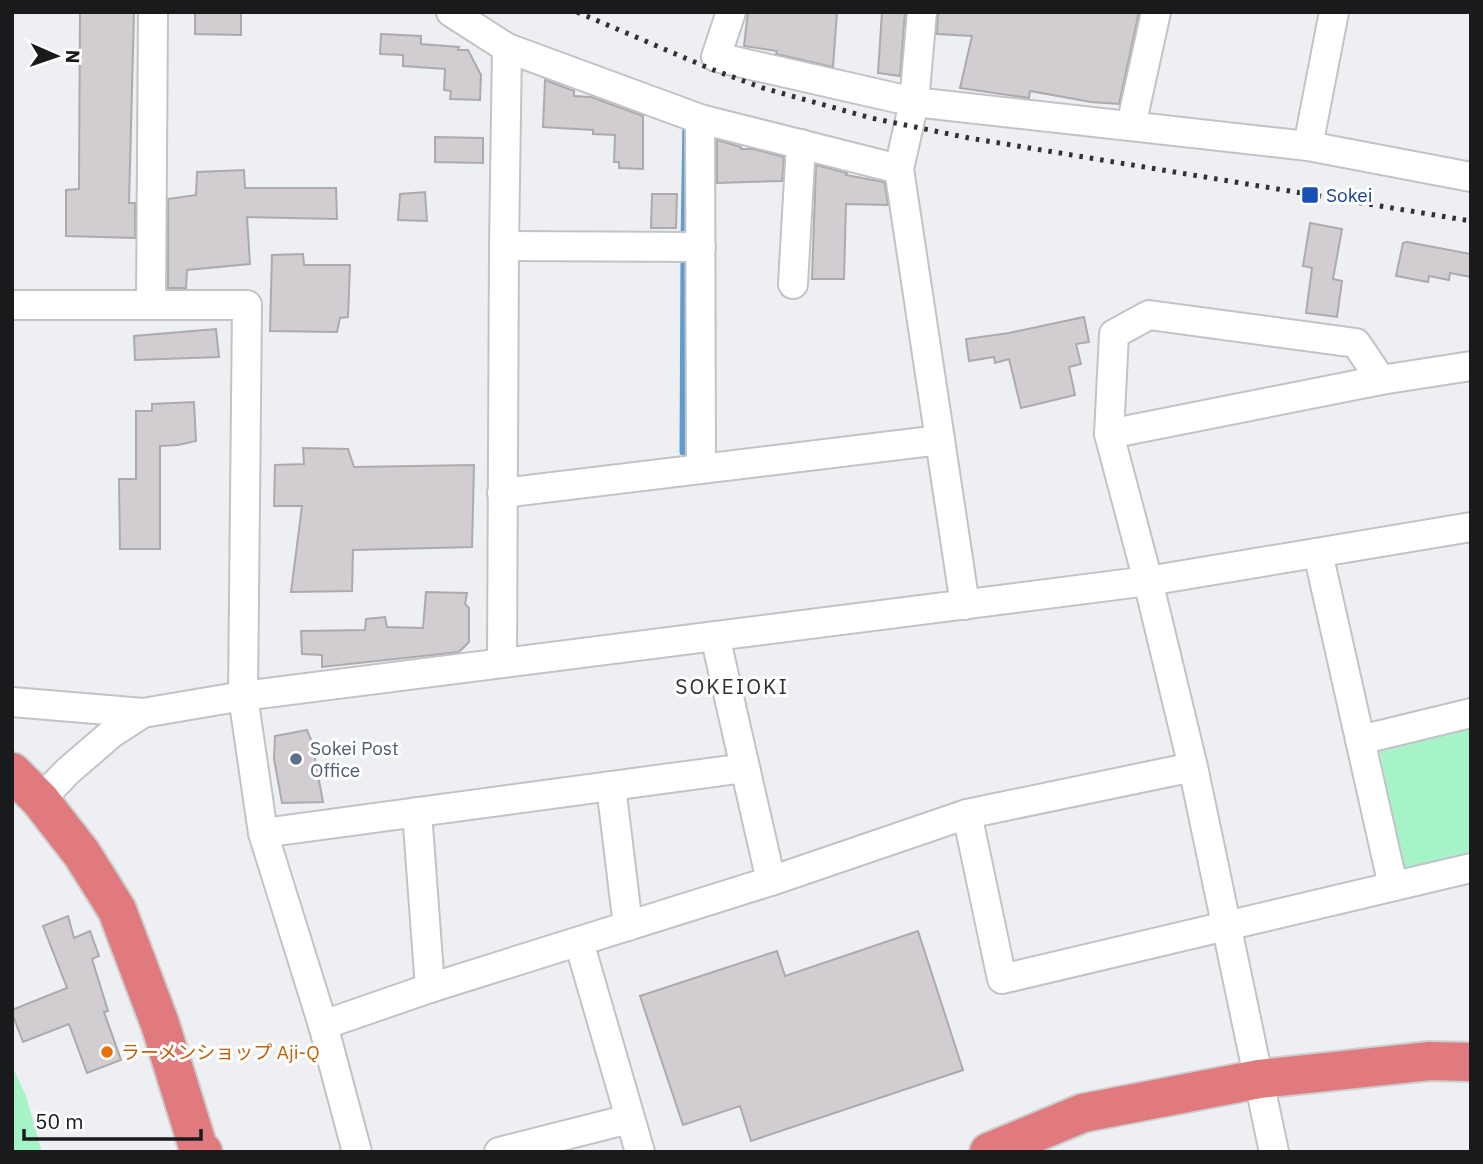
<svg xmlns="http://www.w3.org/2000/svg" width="1483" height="1164" viewBox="0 0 1483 1164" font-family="'IBM Plex Sans','Noto Sans JP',sans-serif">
<rect width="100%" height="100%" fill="#edeff3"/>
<g fill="#a6f3c7">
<path d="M 1471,723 L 1471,862 L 1405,877 L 1378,745 Z"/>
<path d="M 12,1066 L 26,1096 L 42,1152 L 12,1152 Z"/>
</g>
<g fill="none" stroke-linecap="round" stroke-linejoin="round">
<g stroke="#619ccf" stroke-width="7">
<path d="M 684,242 L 686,121"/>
<path d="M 683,452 L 684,254"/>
</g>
</g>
<g fill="#d1cdd0" stroke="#adaaad" stroke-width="2">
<path d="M 80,12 L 134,12 L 129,203 L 135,203 L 135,238 L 66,236 L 66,190 L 79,189 Z"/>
<path d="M 195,12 L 241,12 L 241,35 L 195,34 Z"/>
<path d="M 748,12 L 837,12 L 833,67 L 776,54 L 777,51 L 744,46 Z"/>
<path d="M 882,12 L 905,12 L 900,76 L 878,73 Z"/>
<path d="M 938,12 L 1139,12 L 1119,104 L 1091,102 L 1030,91 L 1029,98 L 960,88 L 972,36 L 937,34 Z"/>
<path d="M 381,34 L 421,36 L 421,44 L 459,47 L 458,50 L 468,50 L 481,75 L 480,100 L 450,99 L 451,91 L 444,90 L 445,69 L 403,66 L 403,55 L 380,54 Z"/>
<path d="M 545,80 L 574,91 L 574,96 L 591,97 L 643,116 L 643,169 L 619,168 L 619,162 L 614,162 L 615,135 L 593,134 L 593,130 L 543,127 Z"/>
<path d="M 435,137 L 483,138 L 483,163 L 435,162 Z"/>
<path d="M 717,140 L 741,147 L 741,149 L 753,149 L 784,157 L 782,181 L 717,183 Z"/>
<path d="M 816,165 L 847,173 L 846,175 L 884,182 L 885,186 L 888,205 L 846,204 L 844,279 L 812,279 Z"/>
<path d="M 244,170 L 245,188 L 336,188 L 337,219 L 247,217 L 250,264 L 187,270 L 186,288 L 168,288 L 168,199 L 196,195 L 197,172 Z"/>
<path d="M 425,192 L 427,221 L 398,220 L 400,194 Z"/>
<path d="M 652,194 L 677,194 L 676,228 L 651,228 Z"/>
<path d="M 1310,223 L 1342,229 L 1333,279 L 1342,281 L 1337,317 L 1306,313 L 1312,268 L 1303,266 Z"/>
<path d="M 1407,242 L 1471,254 L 1471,277 L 1450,273 L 1449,280 L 1429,276 L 1428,282 L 1396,276 L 1403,243 Z"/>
<path d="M 303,254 L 304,265 L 350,265 L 348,317 L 340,318 L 337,332 L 270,331 L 272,255 Z"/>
<path d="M 1084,317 L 1089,342 L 1076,344 L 1081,364 L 1069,367 L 1075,395 L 1021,408 L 1009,359 L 995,363 L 994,357 L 969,361 L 966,339 L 1009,333 Z"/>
<path d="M 216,329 L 219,357 L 135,360 L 134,336 Z"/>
<path d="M 194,402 L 196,441 L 178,445 L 160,446 L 160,549 L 120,549 L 119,479 L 136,479 L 136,411 L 152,411 L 152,404 Z"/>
<path d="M 303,448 L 348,449 L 354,467 L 474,465 L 472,547 L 353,550 L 352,591 L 291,592 L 302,506 L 274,506 L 275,465 L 304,464 Z"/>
<path d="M 426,592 L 467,593 L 465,604 L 469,608 L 469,642 L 459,652 L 322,667 L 322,655 L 302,654 L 301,631 L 365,630 L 366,619 L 385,617 L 387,627 L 423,628 Z"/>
<path d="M 307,730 L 312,742 L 323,802 L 282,803 L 274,759 L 275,736 Z"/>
<path d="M 68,916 L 74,938 L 90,931 L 99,956 L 92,959 L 108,1011 L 104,1012 L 121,1060 L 87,1073 L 69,1024 L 23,1042 L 12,1013 L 12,1010 L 67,988 L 43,926 Z"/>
<path d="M 918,931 L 963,1070 L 751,1141 L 740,1106 L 683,1125 L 640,996 L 777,951 L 785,976 Z"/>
</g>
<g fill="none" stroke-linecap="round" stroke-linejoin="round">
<g stroke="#c1c3c7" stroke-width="32">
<g id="minor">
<path d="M 451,12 L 507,48 L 700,119 L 899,169"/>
<path d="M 731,12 L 716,57 L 914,102 L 1308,146 L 1471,177"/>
<path d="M 922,12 L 914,102 L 899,169 L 965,605"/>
<path d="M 700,119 L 701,469"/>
<path d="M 1131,126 L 1156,12"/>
<path d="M 1308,146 L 1334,12"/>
<path d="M 504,246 L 701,247"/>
<path d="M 793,284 L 801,144"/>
<path d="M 12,305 L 247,305 L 243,696 L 263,833 L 323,1025 L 357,1152"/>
<path d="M 151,305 L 153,12"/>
<path d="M 1109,434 L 1381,380 L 1471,366"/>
<path d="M 502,493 L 940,440"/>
<path d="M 1318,553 L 1393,886"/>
<path d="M 715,636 L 771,881"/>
<path d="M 502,662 L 504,246 L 507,48"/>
<path d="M 12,702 L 143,713"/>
<path d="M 1360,740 L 1471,713"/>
<path d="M 611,786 L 628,926"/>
<path d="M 40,800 L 68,771 L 112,733 L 143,713 L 243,696 L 1148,581 L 1471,527"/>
<path d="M 417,812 L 430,988"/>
<path d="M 967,814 L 1002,979 L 1471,868"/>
<path d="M 263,833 L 745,768"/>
<path d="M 579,942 L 640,1152"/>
<path d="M 323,1025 L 430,988 L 771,881 L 967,814 L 1193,767"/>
<path d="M 499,1152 L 629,1119"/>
<path d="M 1274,1152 L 1193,767 L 1148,581 L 1109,434 L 1114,334 L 1149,315 L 1356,343 L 1381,380"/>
</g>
</g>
<g stroke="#cccdcd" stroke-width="42">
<g id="highway">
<path d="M 12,772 L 40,800 L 82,854 L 117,910 L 160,1024 L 198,1147 L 203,1152"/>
<path d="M 989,1152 L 1083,1113 L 1259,1079 L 1430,1061 L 1471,1062"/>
</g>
</g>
<use href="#minor" stroke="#fff" stroke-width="28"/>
<use href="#highway" stroke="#e07a7e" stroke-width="38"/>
<path stroke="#303133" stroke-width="5" stroke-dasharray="3.5 7" stroke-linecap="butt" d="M 577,12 L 711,69 L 763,88 L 871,118 L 969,138 L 1471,221"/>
</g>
<rect fill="#1a4fb4" stroke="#fff" stroke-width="2.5" x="1301" y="186" width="18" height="18" rx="3.5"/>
<circle fill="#5c6f8a" stroke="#fff" stroke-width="2.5" cx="296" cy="759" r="7"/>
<circle fill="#e8710a" stroke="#fff" stroke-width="2.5" cx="107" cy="1052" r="7"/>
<g text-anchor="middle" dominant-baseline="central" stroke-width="6" stroke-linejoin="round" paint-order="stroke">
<g font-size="19" fill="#164399" stroke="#fff" text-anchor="start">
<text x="1326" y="195">Sokei</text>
</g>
<g font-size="19" fill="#4e5e75" stroke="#fff" text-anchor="start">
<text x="310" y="748">Sokei Post<tspan x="310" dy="22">Office</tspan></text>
</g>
<g font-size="19" fill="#c56008" stroke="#fff" text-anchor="start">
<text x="121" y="1052">ラーメンショップ Aji-Q</text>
</g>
<g font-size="21" letter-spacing="2" fill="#2f3134" stroke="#fff">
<text x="732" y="686">SOKEIOKI</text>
</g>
</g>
<rect width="1483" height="1164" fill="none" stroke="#191a1c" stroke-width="28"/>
<g transform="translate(56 56) rotate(92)" stroke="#ffffff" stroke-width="5" paint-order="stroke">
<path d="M0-5L12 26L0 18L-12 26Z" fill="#191a1c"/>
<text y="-10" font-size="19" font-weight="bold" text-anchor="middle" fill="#191a1c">N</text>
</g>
<path d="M24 1129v10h177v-10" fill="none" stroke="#191a1c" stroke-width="3.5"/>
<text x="35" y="1129" font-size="21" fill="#191a1c" stroke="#ffffff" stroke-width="5" paint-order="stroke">50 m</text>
</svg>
